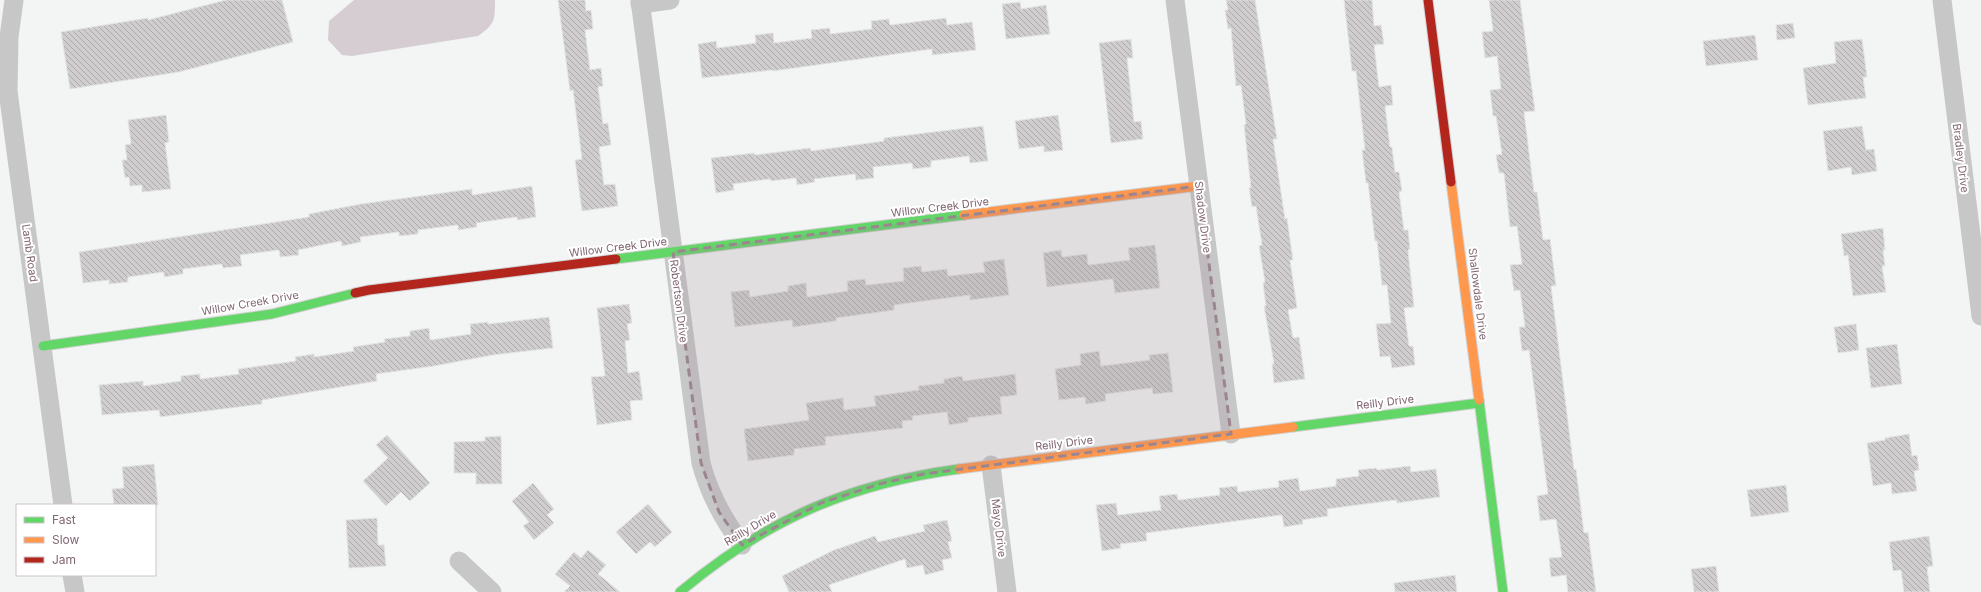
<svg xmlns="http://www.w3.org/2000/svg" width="1981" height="592" viewBox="0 0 1981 592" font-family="Inter,sans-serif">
<defs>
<pattern id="building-back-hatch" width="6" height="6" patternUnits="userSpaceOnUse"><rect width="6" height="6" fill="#cfcdce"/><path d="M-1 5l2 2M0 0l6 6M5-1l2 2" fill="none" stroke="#adaaac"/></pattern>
</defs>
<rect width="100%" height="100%" fill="#f3f4f4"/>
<path fill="#d6cdd3" d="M 354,0 L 495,0 C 495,20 495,24 478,36 L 352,56 L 342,55 L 328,40 L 329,21 Z"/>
<g fill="url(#building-back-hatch)" stroke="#e3e4e4">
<path d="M 226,0 L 282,0 L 293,42 L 179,72 L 70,89 L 61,32 L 148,18 L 148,20 Z"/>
<path d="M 558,0 L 585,0 L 586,11 L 591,10 L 593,29 L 585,30 L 590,70 L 601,68 L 603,86 L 598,87 L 603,124 L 608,123 L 611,145 L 599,147 L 604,185 L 615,184 L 618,206 L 582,211 L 575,160 L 582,159 L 573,90 L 570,91 Z"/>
<path d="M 1226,0 L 1255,0 L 1277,139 L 1273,139 L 1285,219 L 1287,218 L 1293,260 L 1290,260 L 1297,308 L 1288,310 L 1293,338 L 1299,337 L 1305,379 L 1274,383 L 1272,364 L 1274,364 L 1264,306 L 1266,306 L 1263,283 L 1265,282 L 1259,246 L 1262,245 L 1256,206 L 1252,207 L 1249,188 L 1251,188 L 1244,125 L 1246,124 L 1241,85 L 1236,86 L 1231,28 L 1228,29 L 1225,10 L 1228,10 Z"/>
<path d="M 1344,0 L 1372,0 L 1374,26 L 1381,25 L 1384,44 L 1374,45 L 1379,87 L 1391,85 L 1393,105 L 1385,106 L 1390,147 L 1392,147 L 1395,172 L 1399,172 L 1402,191 L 1399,192 L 1404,230 L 1408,230 L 1410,249 L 1408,250 L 1414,307 L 1404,308 L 1409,346 L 1413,346 L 1415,365 L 1392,368 L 1390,356 L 1380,357 L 1376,324 L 1391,323 L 1387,285 L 1382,285 L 1377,241 L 1375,241 L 1368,183 L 1366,183 L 1362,150 L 1365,150 L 1356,71 L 1352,71 Z"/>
<path d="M 1489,0 L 1520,0 L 1535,111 L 1524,112 L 1534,192 L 1537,192 L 1543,240 L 1550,239 L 1556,286 L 1551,286 L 1574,470 L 1576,469 L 1584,533 L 1588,532 L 1596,592 L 1568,592 L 1566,575 L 1551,577 L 1549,558 L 1562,557 L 1556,519 L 1540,521 L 1537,496 L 1548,494 L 1529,350 L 1522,351 L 1519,327 L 1525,327 L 1520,290 L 1514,291 L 1510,265 L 1522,264 L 1517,226 L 1510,227 L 1504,173 L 1499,173 L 1496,155 L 1502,154 L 1496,116 L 1493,116 L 1490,90 L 1501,89 L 1497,56 L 1485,58 L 1482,32 L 1493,31 Z"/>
<path d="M 1020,2 L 1021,9 L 1046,5 L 1050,34 L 1006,39 L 1002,4 Z"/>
<path d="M 946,18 L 947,25 L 972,22 L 976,50 L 932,55 L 932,49 L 773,71 L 772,70 L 702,78 L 698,44 L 716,41 L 717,48 L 756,43 L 755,35 L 773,33 L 774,43 L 812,38 L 811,30 L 830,28 L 830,34 L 872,29 L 871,21 L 889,19 L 890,25 Z"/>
<path d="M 1793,23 L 1795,38 L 1777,40 L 1776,25 Z"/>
<path d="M 1755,35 L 1758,60 L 1706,66 L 1703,41 Z"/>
<path d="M 1131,39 L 1133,58 L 1127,58 L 1134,122 L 1141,121 L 1143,139 L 1111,143 L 1099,43 Z"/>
<path d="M 1862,39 L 1867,77 L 1863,77 L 1866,98 L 1808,105 L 1803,68 L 1836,63 L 1834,42 Z"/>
<path d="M 166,115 L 169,142 L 165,143 L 171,189 L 142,192 L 142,185 L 130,186 L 129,177 L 125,178 L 122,160 L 127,160 L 125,145 L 131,144 L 128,120 Z"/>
<path d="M 1058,115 L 1063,150 L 1044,152 L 1044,146 L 1019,149 L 1015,121 Z"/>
<path d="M 983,126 L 988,161 L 970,163 L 969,156 L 931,161 L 931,167 L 913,169 L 912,163 L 873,167 L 874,178 L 856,180 L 855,174 L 814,179 L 815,182 L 797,185 L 796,178 L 771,181 L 770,179 L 733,184 L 734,190 L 716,193 L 711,158 L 754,153 L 755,155 L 810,148 L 811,151 L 884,141 L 884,138 Z"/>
<path d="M 1862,126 L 1866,150 L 1874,149 L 1877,171 L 1852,175 L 1851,167 L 1828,171 L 1823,131 Z"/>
<path d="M 532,186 L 536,217 L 518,220 L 517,217 L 476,223 L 477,227 L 458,230 L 458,225 L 418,230 L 418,234 L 399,236 L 399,232 L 360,237 L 361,242 L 342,246 L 341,241 L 298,250 L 299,255 L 280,257 L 279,250 L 240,255 L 242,266 L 223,268 L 222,264 L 183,269 L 183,274 L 164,277 L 164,272 L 128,277 L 128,282 L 109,284 L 109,280 L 83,283 L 79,252 L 309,217 L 309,214 L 361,204 L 472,189 L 472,195 Z"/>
<path d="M 1883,228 L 1885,250 L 1883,250 L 1885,266 L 1882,266 L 1886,292 L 1853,296 L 1848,255 L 1844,256 L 1841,234 Z"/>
<path d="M 1155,245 L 1160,288 L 1115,293 L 1113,279 L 1047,287 L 1043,253 L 1061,250 L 1062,257 L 1087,254 L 1088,265 L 1130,260 L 1128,248 Z"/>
<path d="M 1004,259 L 1009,295 L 970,300 L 970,295 L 894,305 L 894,310 L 836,318 L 836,321 L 793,327 L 792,320 L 735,327 L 731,292 L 749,290 L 750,297 L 788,291 L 788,286 L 806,283 L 807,297 L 848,291 L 847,281 L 865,279 L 866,285 L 904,281 L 903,268 L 921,266 L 922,272 L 947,269 L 948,276 L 985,272 L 983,262 Z"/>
<path d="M 629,304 L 632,323 L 627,324 L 630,340 L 625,341 L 628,373 L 639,371 L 643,400 L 630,401 L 632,420 L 597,425 L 591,377 L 605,376 L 597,308 Z"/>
<path d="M 549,317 L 553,348 L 493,355 L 434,366 L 376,374 L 377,381 L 262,400 L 262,404 L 160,417 L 159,410 L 102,415 L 99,385 L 143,381 L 143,386 L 181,381 L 181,376 L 200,374 L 200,379 L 239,374 L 238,369 L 296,361 L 295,357 L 314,354 L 314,357 L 354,351 L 353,347 L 385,342 L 384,339 L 410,336 L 410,331 L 429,328 L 430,340 L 471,334 L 470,324 L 488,322 L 488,324 Z"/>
<path d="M 1856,324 L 1859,350 L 1838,353 L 1834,327 Z"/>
<path d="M 1897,344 L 1902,384 L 1871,388 L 1866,348 Z"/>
<path d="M 1099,351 L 1101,366 L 1150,360 L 1149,355 L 1168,353 L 1173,392 L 1153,394 L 1152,388 L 1105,394 L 1106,401 L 1086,404 L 1085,397 L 1059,400 L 1055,369 L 1081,365 L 1080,354 Z"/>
<path d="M 1015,374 L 1017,395 L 1000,397 L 1002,414 L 968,418 L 968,422 L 949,425 L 947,412 L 912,416 L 913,420 L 902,421 L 903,428 L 825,437 L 826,445 L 794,449 L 794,455 L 748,461 L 744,429 L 809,420 L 806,403 L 843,398 L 844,410 L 876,406 L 874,396 L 919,390 L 918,386 L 944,383 L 944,379 L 962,376 L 963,381 Z"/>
<path d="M 1909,434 L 1912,456 L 1917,455 L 1919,470 L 1914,471 L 1917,491 L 1892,494 L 1891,483 L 1873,486 L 1867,443 L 1885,440 L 1885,438 Z"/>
<path d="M 387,435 L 430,483 L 410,501 L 401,492 L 386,506 L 363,481 L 388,458 L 376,445 Z"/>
<path d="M 501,436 L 502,484 L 476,484 L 476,473 L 454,473 L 454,442 L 485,441 L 485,437 Z"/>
<path d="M 154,464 L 158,505 L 114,505 L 112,489 L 124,488 L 122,467 Z"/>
<path d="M 1410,466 L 1411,472 L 1436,469 L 1440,497 L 1397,503 L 1396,500 L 1327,509 L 1328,516 L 1302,520 L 1303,524 L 1284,527 L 1282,515 L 1146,533 L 1147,541 L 1120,544 L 1121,548 L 1102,551 L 1096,505 L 1116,503 L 1118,515 L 1161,510 L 1159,496 L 1177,494 L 1178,500 L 1220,495 L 1219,488 L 1237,486 L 1238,492 L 1279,487 L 1278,481 L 1298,478 L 1300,491 L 1336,486 L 1336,479 L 1359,476 L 1358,470 L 1376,468 L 1377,470 Z"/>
<path d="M 533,483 L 554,509 L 547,515 L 554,523 L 534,540 L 523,526 L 529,522 L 512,501 Z"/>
<path d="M 1786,485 L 1789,512 L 1751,517 L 1747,490 Z"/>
<path d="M 648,504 L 672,532 L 655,547 L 650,542 L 636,554 L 616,532 Z"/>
<path d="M 377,518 L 378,545 L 384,545 L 386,566 L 349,568 L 346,520 Z"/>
<path d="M 947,520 L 952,541 L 948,542 L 952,558 L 942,560 L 944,570 L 925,575 L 923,565 L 907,568 L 905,559 L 829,585 L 832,592 L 789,592 L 782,576 L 834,550 L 875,536 L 878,542 L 925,531 L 923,525 Z"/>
<path d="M 1929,536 L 1933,566 L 1927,567 L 1930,592 L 1904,592 L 1901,570 L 1893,571 L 1889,542 Z"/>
<path d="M 588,550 L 606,565 L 598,574 L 620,592 L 564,592 L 570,586 L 555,574 L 574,552 L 581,558 Z"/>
<path d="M 1716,566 L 1719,592 L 1694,592 L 1691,569 Z"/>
<path d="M 1455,575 L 1457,592 L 1395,592 L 1394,583 Z"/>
</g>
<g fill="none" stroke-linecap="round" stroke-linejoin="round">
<g stroke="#d2d1d2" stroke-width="11">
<g id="fast">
<path d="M 616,259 L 964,215"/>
<path d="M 43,346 L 272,314 L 355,293"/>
<path d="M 1479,400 L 1503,592"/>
<path d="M 1293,427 L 1479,403"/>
<path d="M 680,592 C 766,520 848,484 959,469"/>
</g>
</g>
<g stroke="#d2d1d2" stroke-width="11">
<g id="slow">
<path d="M 1451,182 L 1479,400"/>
<path d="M 964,215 L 1199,186"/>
<path d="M 959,469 L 1293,427"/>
</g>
</g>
<g stroke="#d2d1d2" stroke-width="11">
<g id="jam">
<path d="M 1428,0 L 1451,182"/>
<path d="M 355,293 L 369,290 L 616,259"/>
</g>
</g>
<g stroke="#c8c7c8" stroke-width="19">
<path d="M 14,0 L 9,37 L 8,91 L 63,505"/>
<path d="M 640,0 L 701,463 C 709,494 723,519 742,545"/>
<path d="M 1175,0 L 1231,434"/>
<path d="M 1942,0 L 1981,316"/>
<path d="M 640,4 L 670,0"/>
<path d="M 991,465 L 1007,592"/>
<path d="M 459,561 L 492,592"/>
<path d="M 72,575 L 75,592"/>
</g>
<use href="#fast" stroke="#63d668" stroke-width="9"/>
<use href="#slow" stroke="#ff974d" stroke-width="9"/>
<use href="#jam" stroke="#b3261e" stroke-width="9"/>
</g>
<path fill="#9b8690" fill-opacity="0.2" stroke="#9b8690" stroke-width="3" stroke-dasharray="8 5" stroke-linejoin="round" d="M 1199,186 L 1231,434 L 924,474 L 883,483 L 821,503 L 742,545 L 719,512 L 701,463 L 673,252 Z"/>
<g text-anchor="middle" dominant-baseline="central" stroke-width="4" stroke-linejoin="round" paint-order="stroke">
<g font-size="11" fill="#816673" stroke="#fff">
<text transform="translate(1961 158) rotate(83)">Bradley Drive</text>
<text transform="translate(940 207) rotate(-7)">Willow Creek Drive</text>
<text transform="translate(1203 217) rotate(83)">Shadow Drive</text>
<text transform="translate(618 247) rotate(-7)">Willow Creek Drive</text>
<text transform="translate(30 253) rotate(82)">Lamb Road</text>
<text transform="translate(1478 294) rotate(83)">Shallowdale Drive</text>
<text transform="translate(679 301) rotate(83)">Robertson Drive</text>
<text transform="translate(250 303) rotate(-10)">Willow Creek Drive</text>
<text transform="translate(1385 402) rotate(-7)">Reilly Drive</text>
<text transform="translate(1064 443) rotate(-7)">Reilly Drive</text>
<text transform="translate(750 528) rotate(-31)">Reilly Drive</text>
<text transform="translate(999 528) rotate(83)">Mayo Drive</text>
</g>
</g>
<rect x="16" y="504" width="140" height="72" fill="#ffffff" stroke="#cdc2c7"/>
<rect x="24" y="517" width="20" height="6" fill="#63d668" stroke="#cdc2c7"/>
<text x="52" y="524" font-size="12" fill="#816673">Fast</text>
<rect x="24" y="537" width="20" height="6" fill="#ff974d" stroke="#cdc2c7"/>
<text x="52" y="544" font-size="12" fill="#816673">Slow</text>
<rect x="24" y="557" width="20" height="6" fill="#b3261e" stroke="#cdc2c7"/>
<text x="52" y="564" font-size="12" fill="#816673">Jam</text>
</svg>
